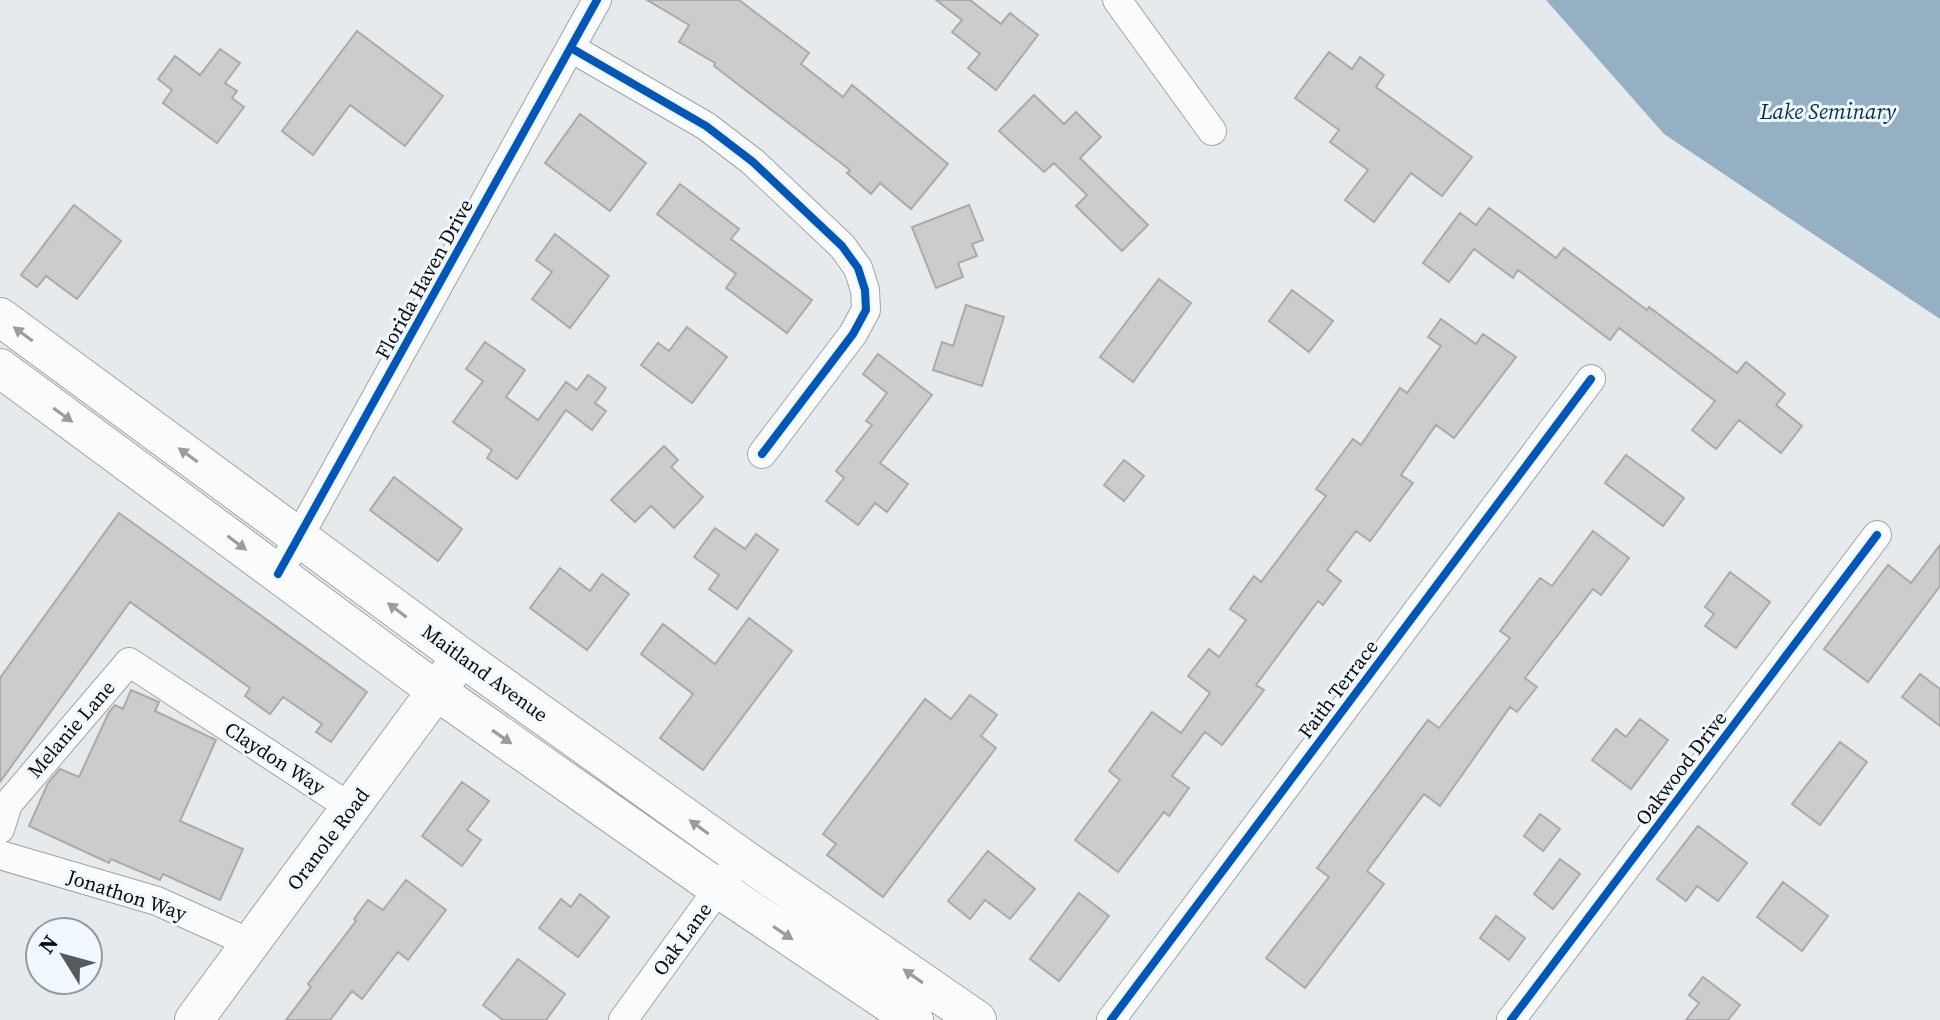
<svg xmlns="http://www.w3.org/2000/svg" width="1940" height="1020" font-family="'Source Serif 4',serif">
	<style>
		.water { fill: #95b0c2 }
		.building { fill: #cccccd; stroke: #aaa; stroke-width: 2 }
		.lines { fill: none; stroke-linecap: round; stroke-linejoin: round }
		.street-casing { stroke: #a1a4a6; stroke-width: 30 }
		.secondary-casing { stroke: #a1a4a6; stroke-width: 40 }
		.street { stroke: #fbfcfc; stroke-width: 28 }
		.secondary { stroke: #fbfcfc; stroke-width: 38 }
		.cycleway-casing { stroke: #f0f7fd; stroke-width: 13 }
		.cycleway { stroke: #0057b8; stroke-width: 8 }
		.oneway { fill: #9b9c9d }
		.labels { text-anchor: middle; dominant-baseline: central; stroke-width: 6; stroke-linejoin: round; paint-order: stroke }
		.street-label { font-size: 20px; fill: #0a0c0e; stroke: #f0f7fd }
		.water-label { font-size: 22px; font-style: italic; fill: #00334e; stroke: #f0f7fd }
	</style>
	<rect width="100%" height="100%" fill="#e6eaed"/>
	<!-- water -->
	<path class="water" d="M 1546,0 L 1940,0 L 1940,319 L 1664,134 Z"/>
	<!-- building -->
	<path class="building" d="M 647,0 L 739,0 L 809,53 L 801,64 L 843,97 L 852,85 L 948,164 L 911,209 L 880,183 L 871,194 L 847,173 L 850,170 L 714,66 L 715,63 L 679,42 L 689,25 Z
		M 936,0 L 970,0 L 1001,24 L 1010,13 L 1038,35 L 996,90 L 968,68 L 980,54 L 952,32 L 962,20 Z
		M 357,31 L 443,96 L 405,146 L 350,105 L 313,155 L 282,131 Z
		M 220,49 L 240,63 L 225,83 L 237,91 L 232,98 L 244,107 L 217,143 L 163,103 L 172,90 L 158,79 L 175,56 L 200,75 Z
		M 1329,52 L 1352,69 L 1360,57 L 1384,75 L 1376,87 L 1472,157 L 1442,196 L 1411,173 L 1374,222 L 1345,200 L 1368,170 L 1330,142 L 1339,130 L 1295,98 Z
		M 1034,95 L 1064,124 L 1076,112 L 1101,137 L 1080,158 L 1148,225 L 1122,251 L 1076,206 L 1087,195 L 1054,163 L 1044,172 L 999,131 Z
		M 580,114 L 646,163 L 610,211 L 545,163 Z
		M 680,184 L 739,229 L 731,239 L 812,300 L 787,333 L 726,288 L 736,274 L 657,214 Z
		M 74,205 L 121,241 L 77,299 L 46,276 L 37,287 L 21,275 Z
		M 969,205 L 983,240 L 972,244 L 977,256 L 958,263 L 963,277 L 936,288 L 912,227 Z
		M 1489,208 L 1556,258 L 1564,248 L 1647,310 L 1649,307 L 1737,373 L 1746,362 L 1785,394 L 1776,405 L 1802,426 L 1781,453 L 1739,420 L 1716,449 L 1692,430 L 1715,401 L 1619,328 L 1610,340 L 1518,270 L 1513,278 L 1474,249 L 1449,282 L 1423,263 L 1460,213 L 1476,225 Z
		M 555,234 L 609,276 L 570,328 L 532,299 L 552,272 L 536,260 Z
		M 1159,279 L 1191,303 L 1133,382 L 1100,357 Z
		M 1292,290 L 1333,321 L 1309,352 L 1269,321 Z
		M 966,305 L 1004,317 L 982,386 L 933,370 L 942,342 L 953,346 Z
		M 1441,319 L 1476,344 L 1483,334 L 1516,357 L 1454,438 L 1436,425 L 1401,475 L 1413,483 L 1370,541 L 1356,531 L 1327,570 L 1341,581 L 1323,605 L 1318,601 L 1256,685 L 1264,690 L 1222,745 L 1205,732 L 1172,776 L 1189,788 L 1169,816 L 1164,812 L 1118,872 L 1075,840 L 1120,780 L 1109,771 L 1152,712 L 1181,733 L 1210,693 L 1188,676 L 1209,649 L 1219,657 L 1246,620 L 1230,609 L 1254,576 L 1261,582 L 1326,496 L 1316,489 L 1353,439 L 1361,445 L 1400,388 L 1407,393 L 1441,346 L 1428,337 Z
		M 687,327 L 727,357 L 692,403 L 641,365 L 658,343 L 669,351 Z
		M 485,342 L 525,370 L 506,397 L 538,420 L 566,382 L 577,390 L 588,375 L 606,388 L 595,403 L 606,411 L 592,430 L 566,410 L 517,479 L 487,458 L 492,450 L 453,422 L 483,381 L 466,369 Z
		M 878,354 L 932,395 L 880,463 L 908,484 L 887,512 L 875,503 L 858,525 L 826,501 L 844,478 L 836,471 L 872,425 L 866,421 L 887,393 L 863,374 Z
		M 664,446 L 678,460 L 671,467 L 703,497 L 674,528 L 651,506 L 635,522 L 611,500 Z
		M 1626,455 L 1684,498 L 1663,526 L 1605,483 Z
		M 1124,460 L 1144,476 L 1124,501 L 1104,485 Z
		M 394,477 L 462,529 L 438,561 L 370,510 Z
		M 119,513 L 367,692 L 331,742 L 316,732 L 322,724 L 283,697 L 270,714 L 245,696 L 250,688 L 130,602 L 0,782 L 0,678 Z
		M 715,528 L 745,549 L 756,534 L 778,550 L 737,609 L 709,589 L 719,575 L 694,557 Z
		M 1593,531 L 1629,558 L 1601,595 L 1593,589 L 1525,678 L 1537,687 L 1517,712 L 1510,707 L 1440,806 L 1424,794 L 1367,871 L 1384,884 L 1305,988 L 1266,958 L 1329,877 L 1317,868 L 1428,720 L 1439,728 L 1510,638 L 1500,631 L 1540,578 L 1552,586 Z
		M 1940,545 L 1940,586 L 1868,682 L 1824,649 L 1888,565 L 1911,583 Z
		M 560,568 L 590,591 L 602,574 L 629,594 L 587,650 L 530,608 Z
		M 1730,572 L 1770,602 L 1736,648 L 1705,626 L 1714,614 L 1705,607 Z
		M 749,618 L 792,651 L 703,770 L 660,738 L 693,694 L 641,654 L 663,624 L 715,664 Z
		M 1920,674 L 1940,689 L 1940,726 L 1902,697 Z
		M 131,690 L 159,702 L 155,711 L 216,740 L 180,821 L 243,849 L 220,900 L 163,874 L 160,880 L 111,859 L 109,863 L 29,826 L 48,783 L 60,769 L 79,777 L 109,712 L 115,705 L 123,709 Z
		M 970,695 L 997,715 L 981,736 L 996,748 L 883,897 L 827,855 L 836,844 L 823,834 L 925,699 L 951,719 Z
		M 1640,719 L 1668,740 L 1631,789 L 1592,760 L 1616,729 L 1626,737 Z
		M 1840,742 L 1867,762 L 1820,825 L 1792,804 Z
		M 462,782 L 489,801 L 467,830 L 481,840 L 462,866 L 422,836 Z
		M 1540,814 L 1560,829 L 1543,851 L 1524,836 Z
		M 1698,826 L 1747,863 L 1718,901 L 1697,886 L 1686,901 L 1657,879 Z
		M 988,851 L 1035,889 L 1010,919 L 985,900 L 970,919 L 948,901 Z
		M 1560,859 L 1580,874 L 1553,909 L 1534,894 Z
		M 406,880 L 446,910 L 408,960 L 398,952 L 362,999 L 352,991 L 330,1020 L 286,1020 L 311,987 L 308,984 L 356,921 L 354,919 L 368,900 L 383,910 Z
		M 1783,882 L 1828,916 L 1802,951 L 1757,917 Z
		M 1079,893 L 1109,916 L 1059,981 L 1030,959 Z
		M 580,894 L 609,917 L 578,957 L 539,928 L 561,899 L 571,907 Z
		M 1496,916 L 1525,938 L 1509,960 L 1480,938 Z
		M 518,959 L 565,994 L 546,1020 L 503,1020 L 483,1005 Z
		M 1703,977 L 1740,1005 L 1728,1020 L 1686,1020 L 1699,1003 L 1689,995 Z"/>
	<g class="lines">
		<defs>
			<path id="street" d="M 1117,0 L 1212,131
				M 571,48 L 706,126 L 753,162 L 842,246 L 858,268 L 865,290 L 866,310 L 853,334 L 762,454
				M 278,574 L 597,0
				M 0,829 L 8,804 L 129,662 L 351,808
				M 0,855 L 157,901 L 250,943
				M 623,1020 L 729,874
				M 1111,1020 L 1591,379
				M 1511,1020 L 1877,535"/>
			<path id="secondary" d="M 0,317 L 460,656 L 741,857 L 977,1020
				M 0,368 L 438,692 L 719,889 L 914,1020
				M 194,1020 L 451,671"/>
		</defs>
		<!-- street casing -->
		<use href="#street" class="street-casing"/>
		<!-- secondary casing -->
		<use href="#secondary" class="secondary-casing"/>
		<!-- street -->
		<use href="#street" class="street"/>
		<!-- secondary -->
		<use href="#secondary" class="secondary"/>
		<defs>
			<path id="cycleway" d="M 571,48 L 706,126 L 753,162 L 842,246 L 858,268 L 865,290 L 866,310 L 853,334 L 762,454
				M 278,574 L 597,0
				M 1111,1020 L 1591,379
				M 1511,1020 L 1877,535"/>
		</defs>
		<!-- cycleway casing -->
		<use href="#cycleway" class="cycleway-casing"/>
		<!-- cycleway -->
		<use href="#cycleway" class="cycleway"/>
	</g>
	<!-- one-way arrows -->
	<defs><path id="oneway-solid" d="M-6-.8H1V-3.2L6.5 0L1 3.2V.8H-6Z" transform="scale(2)"/></defs>
	<g class="oneway">
		<use href="#oneway-solid" transform="translate(23 334) rotate(-144)"/>
		<use href="#oneway-solid" transform="translate(63 415) rotate(36)"/>
		<use href="#oneway-solid" transform="translate(188 455) rotate(-144)"/>
		<use href="#oneway-solid" transform="translate(237 543) rotate(37)"/>
		<use href="#oneway-solid" transform="translate(397 610) rotate(-143)"/>
		<use href="#oneway-solid" transform="translate(502 737) rotate(35)"/>
		<use href="#oneway-solid" transform="translate(699 827) rotate(-144)"/>
		<use href="#oneway-solid" transform="translate(783 933) rotate(34)"/>
		<use href="#oneway-solid" transform="translate(913 976) rotate(-145)"/>
	</g>
	<g class="labels">
		<!-- street labels -->
		<g class="street-label">
			<text transform="translate(424 279) rotate(-61)">Florida Haven Drive</text>
			<text transform="translate(485 673) rotate(36)">Maitland Avenue</text>
			<text transform="translate(1338 689) rotate(-53)">Faith Terrace</text>
			<text transform="translate(71 729) rotate(-49)">Melanie Lane</text>
			<text transform="translate(275 758) rotate(33)">Claydon Way</text>
			<text transform="translate(1681 768) rotate(-53)">Oakwood Drive</text>
			<text transform="translate(328 839) rotate(-53)">Oranole Road</text>
			<text transform="translate(127 895) rotate(18)">Jonathon Way</text>
			<text transform="translate(682 939) rotate(-54)">Oak Lane</text>
		</g>
		<!-- water labels -->
		<g class="water-label">
			<text x="1828" y="111">Lake Seminary</text>
		</g>
	</g>
	<!-- north arrow -->
	<g transform="translate(64 956) rotate(307)"><circle r="38" fill="#f0f7fd" stroke="#94999d" stroke-width="2"/>
	<path d="M0-6L14 30L0 20L-14 30Z" fill="#575a5c"/>
	<text y="-12" font-size="22" font-weight="bold" text-anchor="middle" fill="#0a0c0e">N</text>
	</g>
</svg>
